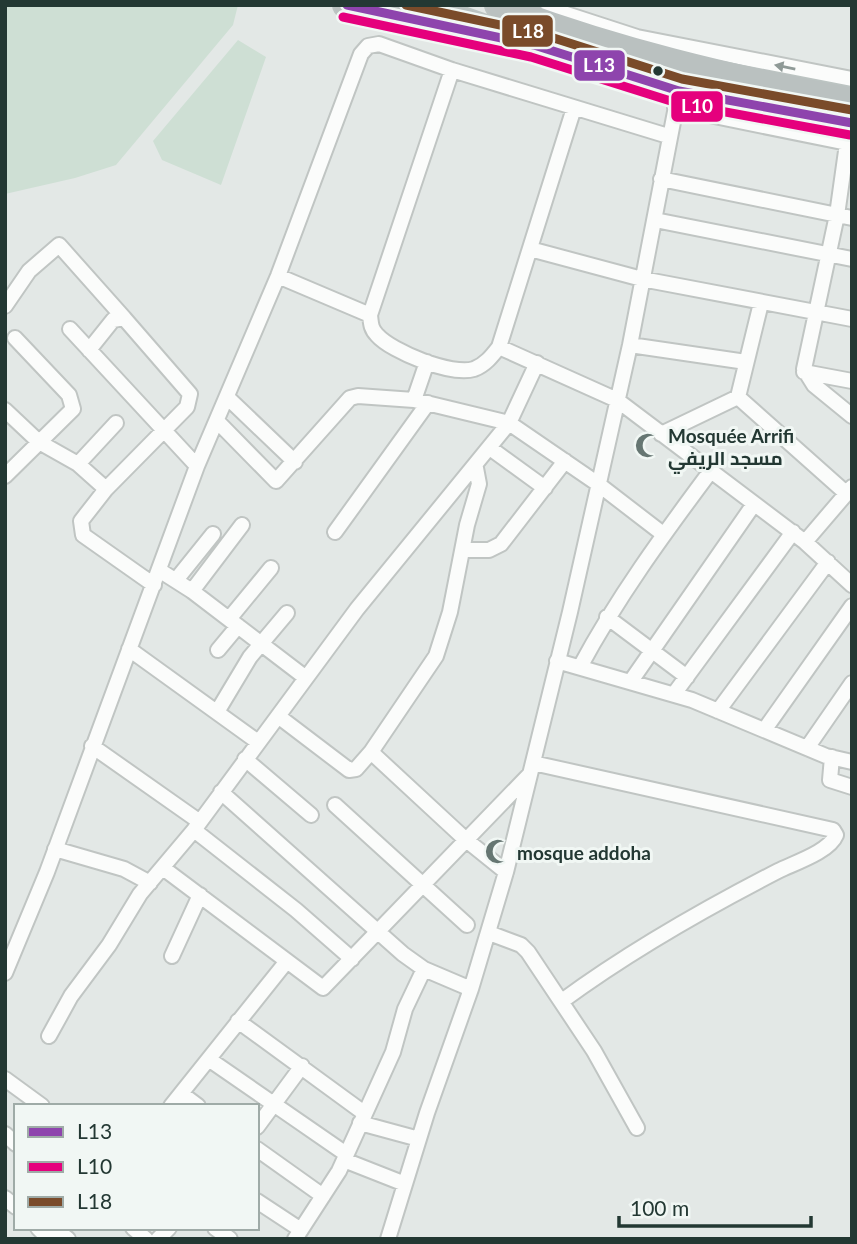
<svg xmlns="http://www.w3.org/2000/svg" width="857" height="1244" font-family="Lato,Cairo,sans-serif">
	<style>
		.green { fill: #cedfd4 }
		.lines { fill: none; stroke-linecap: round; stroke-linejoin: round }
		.street-casing { stroke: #c0c5c3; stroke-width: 18 }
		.highway-casing { stroke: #bcc4c2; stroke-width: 28 }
		.street { stroke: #fbfcfb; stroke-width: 14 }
		.highway { stroke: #bac1c0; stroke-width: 24 }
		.bus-1-casing { stroke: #f1f7f4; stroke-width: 14 }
		.bus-2-casing { stroke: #f1f7f4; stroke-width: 14 }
		.bus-3-casing { stroke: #f1f7f4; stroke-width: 14 }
		.bus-1 { stroke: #8e44ad; stroke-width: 9 }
		.bus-2 { stroke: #e5007d; stroke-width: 9 }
		.bus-3 { stroke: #7a4b2a; stroke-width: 9 }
		.oneway { fill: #8f9a97 }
		.bus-dot { fill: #233833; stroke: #f1f7f4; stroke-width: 2.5 }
		.labels { text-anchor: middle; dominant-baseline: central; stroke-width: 6; stroke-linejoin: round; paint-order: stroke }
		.poi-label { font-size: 19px; font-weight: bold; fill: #233833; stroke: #f1f7f4; text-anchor: start }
		.line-badge { stroke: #f1f7f4; stroke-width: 2.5 }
		.badge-label { font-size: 19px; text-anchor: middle; font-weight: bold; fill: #fff }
	</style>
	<rect width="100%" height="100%" fill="#e3e8e6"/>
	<!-- green -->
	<path class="green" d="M 5,5 L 238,5 L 233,25 L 116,165 L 75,178 L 5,194 Z
		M 238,40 L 266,57 L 221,185 L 162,160 L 153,141 Z"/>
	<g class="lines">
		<defs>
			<path id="street" d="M 534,18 L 554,10 L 637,37 L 852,79
				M 452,70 L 370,315 C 371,324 371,329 377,335 C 392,352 452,376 474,369 C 485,365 492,356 499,347 L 574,108
				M 675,108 L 852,144
				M 847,144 L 837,215 L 804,369 L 814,385 L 852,416
				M 661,179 L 852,218
				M 655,220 L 852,259
				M 530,249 L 642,279 L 852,319
				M 278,276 L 370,315
				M 761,303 L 738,397 L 847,494
				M 5,306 L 29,271 L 59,245 L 124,318
				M 70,329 L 197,466
				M 630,345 L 746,362
				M 499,347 L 617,400 L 805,542 L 852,585
				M 89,350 L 113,320 L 124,318 L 190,394 L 187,407 L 106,489 L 81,521 L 83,535 L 154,585
				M 804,372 L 852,381
				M 227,397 L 295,462
				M 414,400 L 427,362
				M 5,410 L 39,442 L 78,464 L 106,489
				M 217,421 L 276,481 L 350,398 L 358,396 L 414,400 L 509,423 L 598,484 L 663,534
				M 661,434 L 738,397
				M 490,448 L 545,488
				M 78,464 L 116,423
				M 5,476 L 73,409 L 69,395 L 15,338
				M 335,532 L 428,403
				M 805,542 L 852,487
				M 463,550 L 489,550 L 501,544 L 565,461
				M 159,570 L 192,591 L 306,678
				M 176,580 L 213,534
				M 192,591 L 242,525
				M 607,617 L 687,677
				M 229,619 L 271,568
				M 129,649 L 258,742
				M 218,650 L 238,626
				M 557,661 L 692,700 L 826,756 L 852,762
				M 580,667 C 617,598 663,535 710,472
				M 631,681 L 754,504
				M 674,694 L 793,532
				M 718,711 L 828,562
				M 217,712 L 250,657 L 287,613
				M 278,716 L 349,770 L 356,769 L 371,752 L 436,656 L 450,612 L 467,525 L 479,484 L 476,468
				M 765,729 L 852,606
				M 92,746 L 200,822
				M 807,748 L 852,683
				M 371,752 L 465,839 L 506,872
				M 832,757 L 830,780 L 852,787
				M 245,759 L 311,815
				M 533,763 L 833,830 L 836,835 C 829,852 794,863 778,871 C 704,909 630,951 562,1001
				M 221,792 L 403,954 L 424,969 L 471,989
				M 335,805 L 467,925
				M 194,830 L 296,910 L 352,959
				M 55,849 L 124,869 L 150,883
				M 163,868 L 323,988 L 529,775
				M 489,933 L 521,945 L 528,952 L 594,1051 L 637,1128
				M 172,956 L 200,895
				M 5,973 L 47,872 L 197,466 L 278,276 L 361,54 L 368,46 L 379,44 L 452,70 L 668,136
				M 238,1021 L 364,1113
				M 49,1036 L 71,996 L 109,945 L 140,894 L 194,830 L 357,609 L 509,423 L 537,363
				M 210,1060 L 346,1154
				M 5,1079 L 42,1106
				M 182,1094 L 198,1106
				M 171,1106 L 287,961
				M 360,1123 L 419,1139
				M 257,1127 L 302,1066
				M 5,1134 L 16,1144
				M 257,1149 L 323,1196
				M 344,1160 L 405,1184
				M 5,1198 L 16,1207
				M 257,1201 L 301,1230
				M 38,1228 L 48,1238
				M 133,1228 L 146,1239
				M 215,1228 L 230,1239
				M 55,1229 L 68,1239
				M 158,1239 L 169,1228
				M 295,1239 L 339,1171 L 393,1052 L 405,1009 L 424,969
				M 388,1239 L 427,1113 L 471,989 L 506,872 L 570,612 L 630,345 L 679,91"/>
			<path id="highway" d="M 346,5 L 440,25
				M 420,5 L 559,54 L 679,91 L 852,123
				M 498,5 C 613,49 731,77 852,100"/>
		</defs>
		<!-- street casing -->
		<use href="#street" class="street-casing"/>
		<!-- highway casing -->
		<use href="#highway" class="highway-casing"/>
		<!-- street -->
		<use href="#street" class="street"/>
		<!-- highway -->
		<use href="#highway" class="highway"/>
		<defs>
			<path id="bus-1" d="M 347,5 L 534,45 L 679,91 L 852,123"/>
			<path id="bus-2" d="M 343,17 L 531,57 L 677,103 L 850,135"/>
			<path id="bus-3" d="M 406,5 L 538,33 L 682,79 L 852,110"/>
		</defs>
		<!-- bus-1 casing -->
		<use href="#bus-1" class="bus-1-casing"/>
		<!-- bus-2 casing -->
		<use href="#bus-2" class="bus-2-casing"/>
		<!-- bus-3 casing -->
		<use href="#bus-3" class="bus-3-casing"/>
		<!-- bus-1 -->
		<use href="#bus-1" class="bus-1"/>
		<!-- bus-2 -->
		<use href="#bus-2" class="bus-2"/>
		<!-- bus-3 -->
		<use href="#bus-3" class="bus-3"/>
	</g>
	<!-- one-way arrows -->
	<defs><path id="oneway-solid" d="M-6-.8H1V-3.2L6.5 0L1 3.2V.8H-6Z" transform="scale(1.75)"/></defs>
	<use class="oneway" href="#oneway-solid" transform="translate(785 67) rotate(-169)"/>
	<!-- icons -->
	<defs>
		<symbol id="mosque-bare" viewBox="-9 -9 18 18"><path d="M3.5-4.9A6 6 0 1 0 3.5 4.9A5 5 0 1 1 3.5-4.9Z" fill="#667672" stroke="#f1f7f4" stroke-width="2.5" paint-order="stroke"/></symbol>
	</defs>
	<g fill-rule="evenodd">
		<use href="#mosque-bare" x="630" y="428" width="35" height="35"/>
		<use href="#mosque-bare" x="480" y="834" width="35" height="35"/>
	</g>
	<!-- markers -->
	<circle class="bus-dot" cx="658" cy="71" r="6"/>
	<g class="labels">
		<!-- poi labels -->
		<g class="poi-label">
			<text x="668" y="435">Mosquée Arrifi<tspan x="668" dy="22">مسجد الريفي</tspan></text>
			<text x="517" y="852">mosque addoha</text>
		</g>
	</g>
	<g class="line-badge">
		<rect x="501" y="14" width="53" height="34" rx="7" fill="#7a4b2a"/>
		<rect x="573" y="49" width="53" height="33" rx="7" fill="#8e44ad"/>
		<rect x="670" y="90" width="54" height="33" rx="7" fill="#e5007d"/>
	</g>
	<g class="badge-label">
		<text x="528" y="38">L18</text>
		<text x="599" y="72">L13</text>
		<text x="697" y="113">L10</text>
	</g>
	<!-- border -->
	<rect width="857" height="1244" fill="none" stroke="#233833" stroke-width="14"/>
	<!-- legend -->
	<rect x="14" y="1104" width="245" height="126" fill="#f1f7f4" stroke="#9faba7" stroke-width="2"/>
	<rect x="28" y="1127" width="35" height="10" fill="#8e44ad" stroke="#9faba7" stroke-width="2"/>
	<text x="77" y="1139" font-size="21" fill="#233833">L13</text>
	<rect x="28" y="1162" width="35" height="10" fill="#e5007d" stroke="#9faba7" stroke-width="2"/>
	<text x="77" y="1174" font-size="21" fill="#233833">L10</text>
	<rect x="28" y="1197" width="35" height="10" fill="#7a4b2a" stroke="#9faba7" stroke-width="2"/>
	<text x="77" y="1209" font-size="21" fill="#233833">L18</text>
	<!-- scale -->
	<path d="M619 1216v10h192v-10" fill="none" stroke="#233833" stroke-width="3.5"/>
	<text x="630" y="1216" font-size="21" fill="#233833" stroke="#f1f7f4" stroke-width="5" paint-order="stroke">100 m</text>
</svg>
